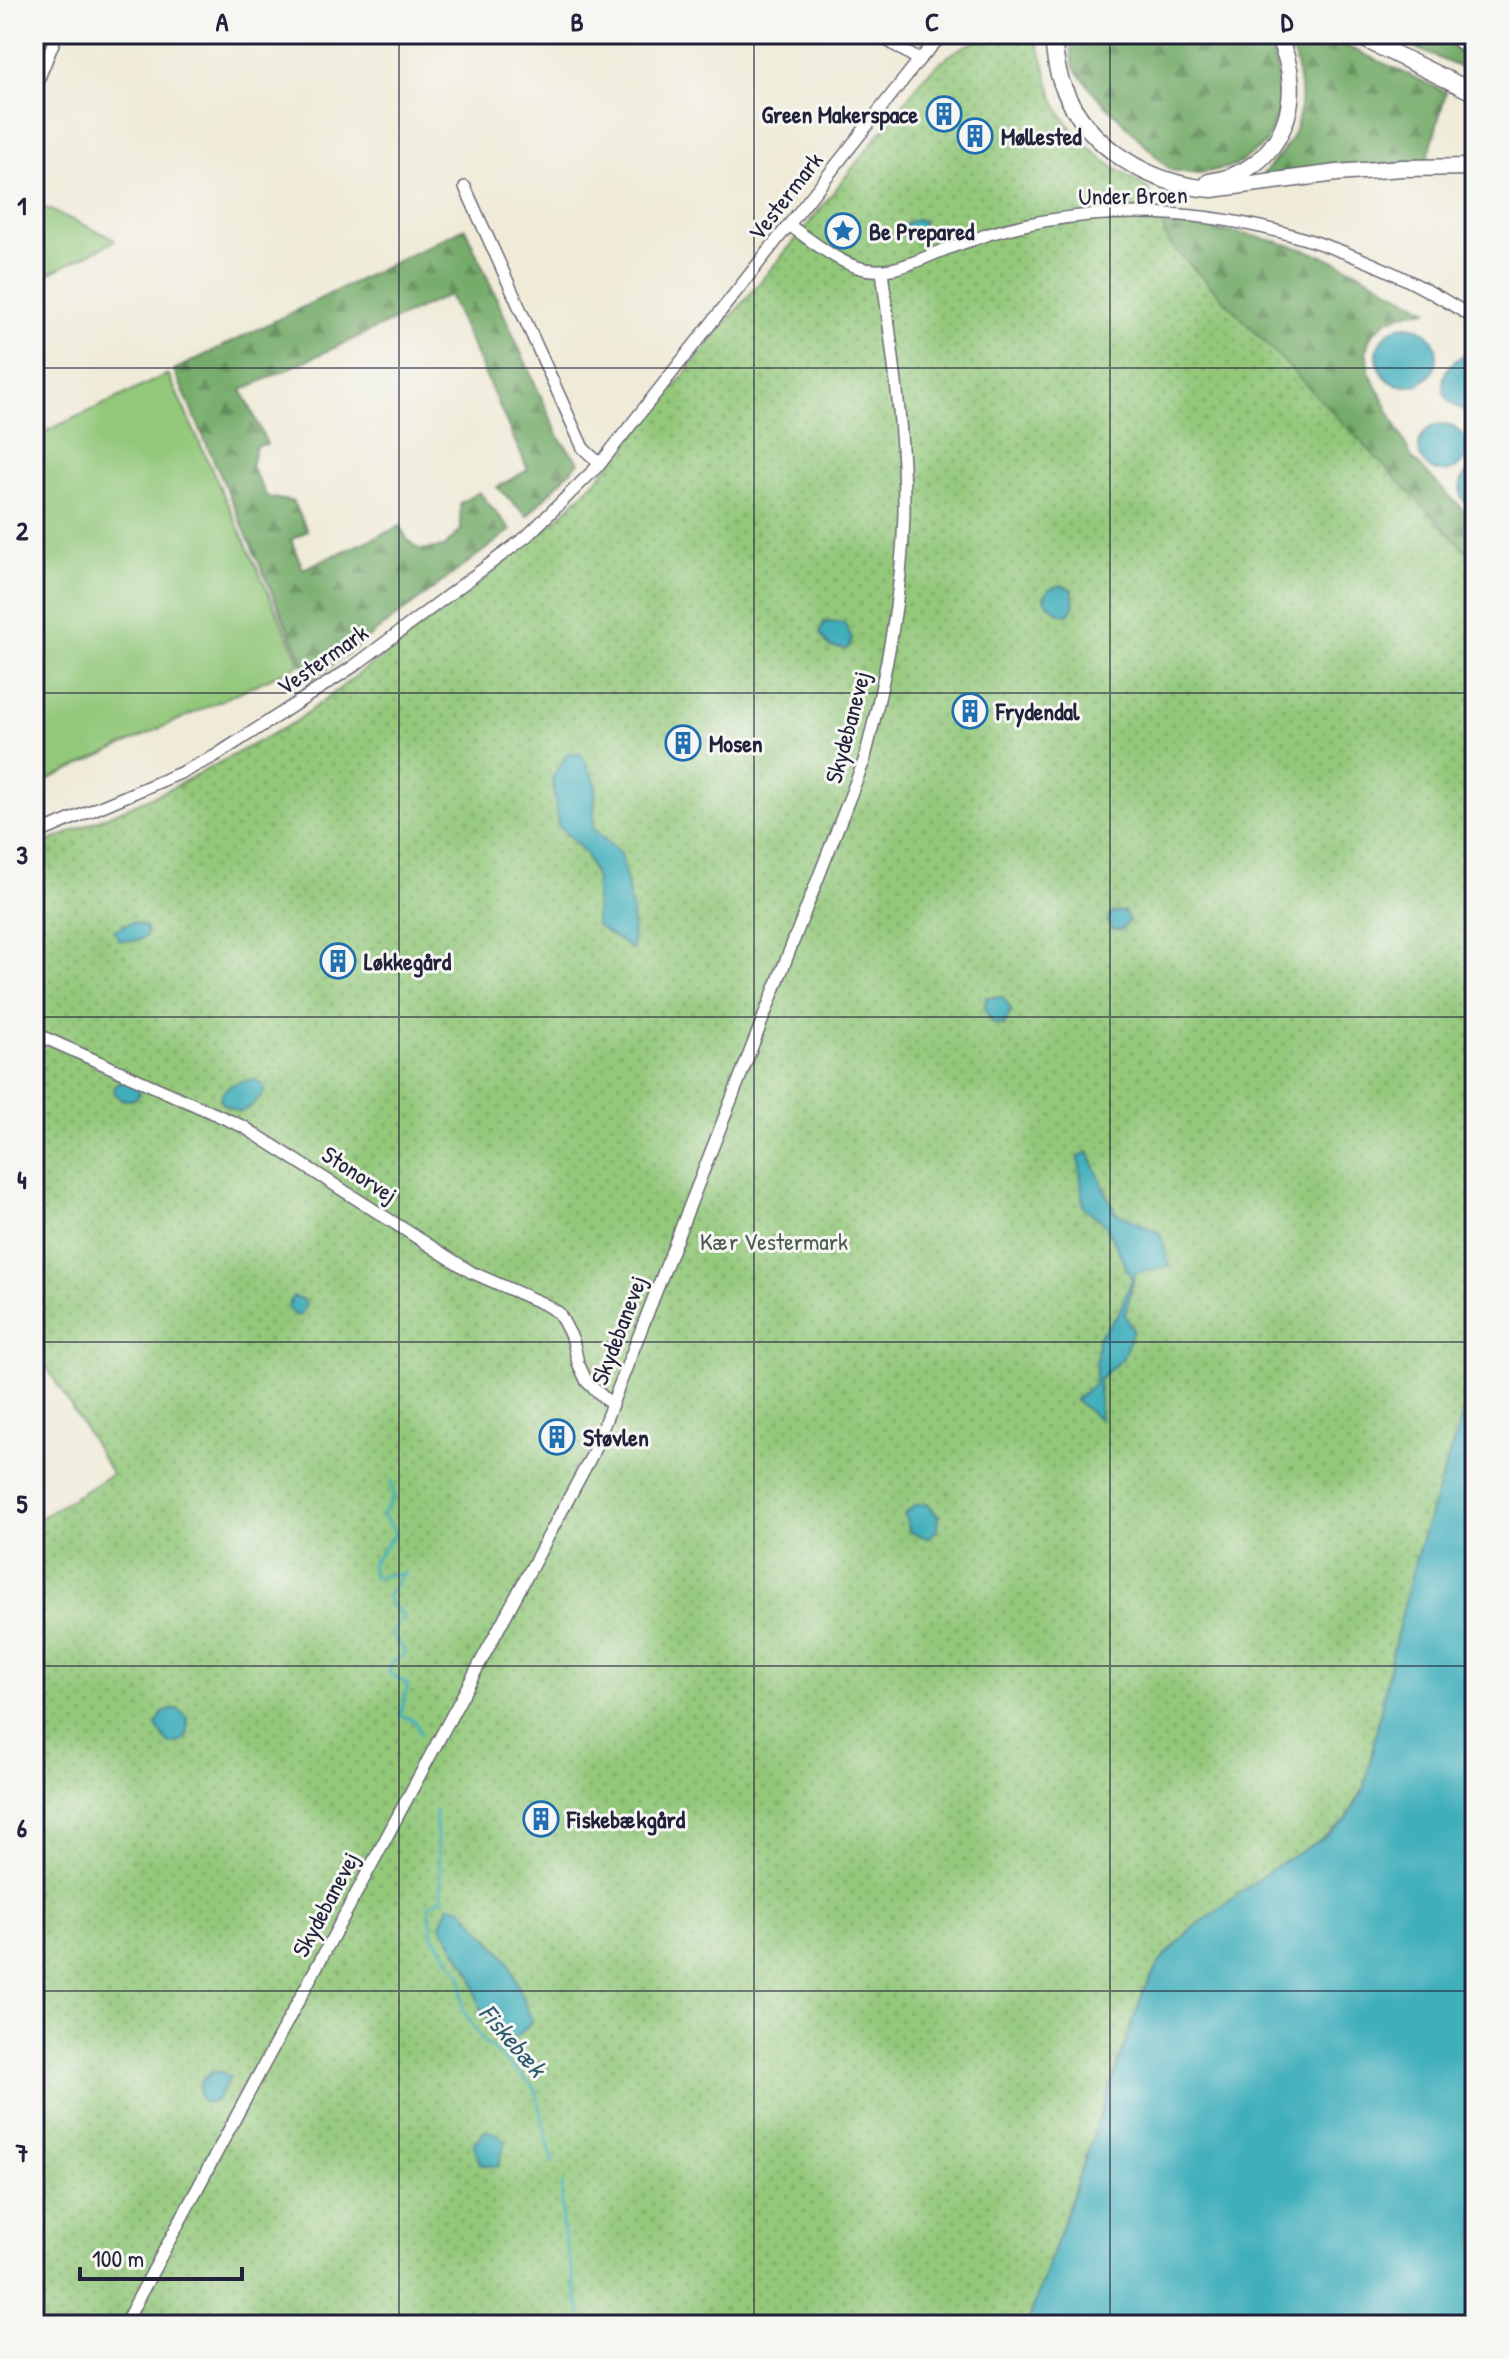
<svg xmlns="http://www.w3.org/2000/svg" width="1509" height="2359" font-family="'Patrick Hand',sans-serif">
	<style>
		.grass { fill: #93c87a; stroke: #5a755a; stroke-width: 2 }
		.forest { fill: url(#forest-firs); stroke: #4c6752; stroke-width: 2 }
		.park { fill: url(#park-dots); stroke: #5a755a; stroke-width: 2 }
		.water { fill: #40afbc; stroke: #31687c; stroke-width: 2 }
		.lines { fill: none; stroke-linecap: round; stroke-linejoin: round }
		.stream { stroke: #40afbc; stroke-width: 3 }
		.minor-casing { stroke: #6a6872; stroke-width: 14 }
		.highway-casing { stroke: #6a6872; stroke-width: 19 }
		.minor { stroke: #fff; stroke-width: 11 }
		.highway { stroke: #fff; stroke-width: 16 }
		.grid { fill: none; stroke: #22223b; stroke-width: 2; stroke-opacity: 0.55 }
		.labels { text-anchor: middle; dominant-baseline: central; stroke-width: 6; stroke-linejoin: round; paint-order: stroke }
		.poi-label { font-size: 24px; font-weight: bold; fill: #22223b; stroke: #f6f6f2; text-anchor: start }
		.street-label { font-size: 24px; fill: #22223b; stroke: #f6f6f2 }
		.park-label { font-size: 24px; fill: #4a5c51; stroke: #f6f6f2 }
		.water-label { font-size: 26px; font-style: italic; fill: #2e5a6f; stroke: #f6f6f2 }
		.neatline { fill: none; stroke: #22223b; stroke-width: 3 }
		.grid-label { font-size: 26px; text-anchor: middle; font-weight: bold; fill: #22223b }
	</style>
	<defs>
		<pattern id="forest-firs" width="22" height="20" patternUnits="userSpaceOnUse" patternTransform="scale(2)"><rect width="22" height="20" fill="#76ac6a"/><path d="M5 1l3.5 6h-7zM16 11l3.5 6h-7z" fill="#608c58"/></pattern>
		<pattern id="park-dots" width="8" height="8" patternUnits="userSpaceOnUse" patternTransform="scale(2)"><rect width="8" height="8" fill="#93c87a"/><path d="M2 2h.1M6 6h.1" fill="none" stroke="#78a265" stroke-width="1.8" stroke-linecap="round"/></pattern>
	</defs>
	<rect width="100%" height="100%" fill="#f6f6f2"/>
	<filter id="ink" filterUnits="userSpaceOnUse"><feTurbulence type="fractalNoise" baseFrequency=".0125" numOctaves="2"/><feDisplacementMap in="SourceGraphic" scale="16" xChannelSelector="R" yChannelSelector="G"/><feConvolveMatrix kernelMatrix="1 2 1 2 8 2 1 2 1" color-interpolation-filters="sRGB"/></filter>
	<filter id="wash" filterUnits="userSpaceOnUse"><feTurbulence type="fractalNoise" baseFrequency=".006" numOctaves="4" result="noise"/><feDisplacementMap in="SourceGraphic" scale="32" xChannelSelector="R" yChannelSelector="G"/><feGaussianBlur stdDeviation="1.8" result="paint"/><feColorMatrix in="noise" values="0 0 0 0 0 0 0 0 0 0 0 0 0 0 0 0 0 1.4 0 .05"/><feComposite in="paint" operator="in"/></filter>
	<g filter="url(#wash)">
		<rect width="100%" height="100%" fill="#f0ebd8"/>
		<!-- grass -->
		<path class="grass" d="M 34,203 L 111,237 L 115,241 L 34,281 Z
			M 168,374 L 301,664 L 34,786 L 34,437 Z"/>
		<!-- forest -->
		<path class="forest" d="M 1068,34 L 1260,34 L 1273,53 L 1280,86 L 1278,112 L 1266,143 L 1235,166 L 1197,174 L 1170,170 L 1095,94 L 1074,67 Z
			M 1287,34 L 1320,34 L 1446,92 L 1427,161 L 1260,178 C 1271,164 1288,148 1294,132 C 1307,100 1298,66 1287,34 Z
			M 1383,34 L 1435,34 L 1475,58 L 1475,74 Z
			M 1139,223 C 1206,226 1277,235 1340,263 C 1370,277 1399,295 1428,310 L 1410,312 L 1387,320 L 1371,335 L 1366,350 L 1369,371 L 1412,458 L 1475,522 L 1475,566 Z
			M 465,228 L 560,439 L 579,462 L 527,516 L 497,487 L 528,470 L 449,295 L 242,390 L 267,444 L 256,446 L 251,466 L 267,497 L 294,502 L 307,531 L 291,540 L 303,569 L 401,526 L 406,538 L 420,550 L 444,547 L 461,530 L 460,503 L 479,492 L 511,530 L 311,681 L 174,370 Z"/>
		<!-- park -->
		<path class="park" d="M 1019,34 L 1037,43 C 1045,60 1047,78 1053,96 C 1070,140 1110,167 1149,189 L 1168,242 L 1475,560 L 1475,1391 L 1464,1410 L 1393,1650 L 1365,1787 L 1347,1819 L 1321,1840 L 1276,1866 L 1189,1931 L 1159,1963 L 1143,1993 L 1030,2317 L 1025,2325 L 34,2325 L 34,1522 L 112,1474 L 34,1346 L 34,848 L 170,789 L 295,722 L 491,574 L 553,523 L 601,475 L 657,409 L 715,336 L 801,233 L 925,76 C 959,44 973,39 1019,34 Z"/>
		<!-- water -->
		<path class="water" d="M 916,219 L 923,221 L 923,229 L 906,237 L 902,235 L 900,227 Z
			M1377 356a30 30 0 1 1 60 0a30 30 0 1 1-60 0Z
			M 1472,354 L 1475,355 L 1475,411 C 1435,412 1431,361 1472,354 Z
			M1419 448a24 24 0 1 1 48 0a24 24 0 1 1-48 0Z
			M 1475,467 L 1475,511 C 1456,500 1455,478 1475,467 Z
			M 1060,585 L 1072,589 L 1074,605 L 1068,615 C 1057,614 1050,607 1044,598 L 1049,589 Z
			M 824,622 L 844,623 L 852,638 L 848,649 L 830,647 L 820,633 Z
			M 568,753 L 581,754 L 596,783 L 593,829 L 621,854 L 632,909 L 633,950 L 596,925 L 596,879 L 585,852 L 558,825 L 552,778 Z
			M 1124,911 L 1129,921 L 1121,930 L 1112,929 L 1107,921 L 1112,913 Z
			M 132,922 L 146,927 L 146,936 L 135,941 L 119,940 L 114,930 Z
			M 986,997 L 1003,997 L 1011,1009 L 1004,1025 L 993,1023 L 985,1010 Z
			M 255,1079 L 264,1086 L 264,1093 L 249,1108 L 240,1112 L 224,1105 L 220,1098 C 226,1082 240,1082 255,1079 Z
			M 126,1080 L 134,1084 L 140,1094 L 133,1100 L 120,1099 L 114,1092 L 115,1086 Z
			M 1088,1152 L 1115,1212 L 1160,1233 L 1170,1266 L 1135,1273 L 1125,1315 L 1133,1330 L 1123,1358 L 1099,1379 L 1100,1420 L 1075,1400 L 1095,1383 L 1098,1337 L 1118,1315 L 1132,1279 L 1106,1225 L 1083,1206 L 1079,1157 Z
			M 293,1296 L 304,1300 L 306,1305 L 300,1316 L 293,1314 L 288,1307 Z
			M 1475,1391 L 1475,2325 L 1025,2325 L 1030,2317 L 1143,1993 L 1159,1963 L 1189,1931 L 1276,1866 L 1321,1840 L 1347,1819 L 1365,1787 L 1393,1650 L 1416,1557 L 1464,1410 Z
			M 928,1504 L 938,1516 L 937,1531 L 927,1538 L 910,1532 L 904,1514 L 916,1505 Z
			M 178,1709 L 187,1718 L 188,1733 L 182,1742 L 169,1744 L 156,1726 L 163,1712 Z
			M 449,1905 L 462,1908 L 508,1960 L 532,2021 L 514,2040 L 504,2037 L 480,2008 L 471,1974 L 441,1925 Z
			M 211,2072 L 222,2072 L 230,2077 L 216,2100 L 210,2103 L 202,2101 L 199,2093 L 201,2082 Z
			M 486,2130 L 497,2134 L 506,2141 L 498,2167 L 480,2164 L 474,2143 Z"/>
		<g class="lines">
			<!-- stream -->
			<path class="stream" d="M 391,1481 L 394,1497 L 382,1515 L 396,1533 L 371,1564 L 374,1577 L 404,1573 L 387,1597 L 391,1604 L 404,1617 L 391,1633 L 406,1653 L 393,1661 L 389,1673 L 408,1685 L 400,1715 L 415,1721 L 420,1733
				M 435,1811 L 442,1898 L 429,1906 L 433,1936 L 462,1976 L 463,2010 L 482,2040 L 535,2088 L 553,2163
				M 562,2185 L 562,2224 L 583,2325"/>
		</g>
	</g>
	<g filter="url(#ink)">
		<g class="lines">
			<defs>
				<path id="minor" d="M 877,34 L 919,60
					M 34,90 L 57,34
					M 465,187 L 583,448 L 600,464
					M 790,226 C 811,240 833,259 857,267 C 890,278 919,259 949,248 C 962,243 976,239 989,234 C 1022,224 1056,218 1090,215 C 1227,203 1361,245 1475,319
					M 34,835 L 185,771 L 215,756 L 354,666 L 527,536 L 600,464 L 919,60 L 937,41 L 948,34
					M 34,1033 L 244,1127 L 471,1272 L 544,1304 L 559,1313 L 573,1340 L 578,1363 L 587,1382 L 612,1405
					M 124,2325 L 592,1455 L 864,761 C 885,680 902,597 904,514 C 905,433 892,352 882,271"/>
				<path id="highway" d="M 1053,34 C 1054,53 1056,71 1064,89 C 1088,147 1150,185 1212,189 L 1337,173 L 1402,168 L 1475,167
					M 1354,34 L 1475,93
					M 1451,34 L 1475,49
					M 1209,182 C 1282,172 1311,95 1276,34"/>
			</defs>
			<!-- minor casing -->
			<use href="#minor" class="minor-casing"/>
			<!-- highway casing -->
			<use href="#highway" class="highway-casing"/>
			<!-- minor -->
			<use href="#minor" class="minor"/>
			<!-- highway -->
			<use href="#highway" class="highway"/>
		</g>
	</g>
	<!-- grid -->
	<path class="grid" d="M 399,34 L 399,2325M 754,34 L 754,2325M 1110,34 L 1110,2325M 34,368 L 1475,368M 34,693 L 1475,693M 34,1017 L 1475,1017M 34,1342 L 1475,1342M 34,1666 L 1475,1666M 34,1991 L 1475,1991"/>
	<!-- icons -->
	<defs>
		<symbol id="building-ring" viewBox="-11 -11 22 22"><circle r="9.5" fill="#f6f6f2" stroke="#1f6fb2" stroke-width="1.5"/><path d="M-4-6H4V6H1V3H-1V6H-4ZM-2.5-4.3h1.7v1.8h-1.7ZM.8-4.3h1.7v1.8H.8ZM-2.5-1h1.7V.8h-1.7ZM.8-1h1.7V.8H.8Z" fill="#1f6fb2"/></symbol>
		<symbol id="sight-ring" viewBox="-11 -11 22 22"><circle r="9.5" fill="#f6f6f2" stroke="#1f6fb2" stroke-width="1.5"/><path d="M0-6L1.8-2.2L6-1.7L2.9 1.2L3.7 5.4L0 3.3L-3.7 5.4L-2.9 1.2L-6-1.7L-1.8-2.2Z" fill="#1f6fb2"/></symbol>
	</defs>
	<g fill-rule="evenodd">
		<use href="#building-ring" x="924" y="94" width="40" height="40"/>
		<use href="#building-ring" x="955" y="116" width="40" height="40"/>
		<use href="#sight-ring" x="823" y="211" width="40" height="40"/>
		<use href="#building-ring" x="950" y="691" width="40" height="40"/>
		<use href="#building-ring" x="663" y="723" width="40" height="40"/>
		<use href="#building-ring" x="318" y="941" width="40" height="40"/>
		<use href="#building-ring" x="537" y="1417" width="40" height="40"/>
		<use href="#building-ring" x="521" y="1799" width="40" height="40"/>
	</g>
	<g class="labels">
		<!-- poi labels -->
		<g class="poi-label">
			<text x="918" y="114" text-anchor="end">Green Makerspace</text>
			<text x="1001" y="136">Møllested</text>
			<text x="869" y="231">Be Prepared</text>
			<text x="996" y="711">Frydendal</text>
			<text x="709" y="743">Mosen</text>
			<text x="364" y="961">Løkkegård</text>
			<text x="583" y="1437">Støvlen</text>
			<text x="567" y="1819">Fiskebækgård</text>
		</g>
		<!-- street labels -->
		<g class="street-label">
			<text transform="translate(1133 195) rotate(-1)">Under Broen</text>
			<text transform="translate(785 196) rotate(-52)">Vestermark</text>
			<text transform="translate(322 659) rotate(-35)">Vestermark</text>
			<text transform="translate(847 727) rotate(-75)">Skydebanevej</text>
			<text transform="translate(360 1174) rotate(33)">Stonorvej</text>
			<text transform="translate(618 1330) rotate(-69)">Skydebanevej</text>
			<text transform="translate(325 1904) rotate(-62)">Skydebanevej</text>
		</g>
		<!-- park labels -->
		<g class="park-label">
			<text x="774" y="1241">Kær Vestermark</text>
		</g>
		<!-- water labels -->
		<g class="water-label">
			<text transform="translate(513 2040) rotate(49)">Fiskebæk</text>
		</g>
	</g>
	<!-- margin -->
	<rect width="1509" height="2359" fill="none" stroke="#f6f6f2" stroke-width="88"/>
	<!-- scale -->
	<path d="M80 2267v12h162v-12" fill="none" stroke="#22223b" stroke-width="4"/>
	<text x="92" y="2267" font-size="24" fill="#22223b" stroke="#f6f6f2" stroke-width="6" paint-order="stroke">100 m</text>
	<rect x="44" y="44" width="1421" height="2271" class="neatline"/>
	<g class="grid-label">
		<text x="222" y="31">A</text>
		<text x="577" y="31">B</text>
		<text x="932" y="31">C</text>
		<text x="1287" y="31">D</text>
		<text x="22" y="215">1</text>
		<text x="22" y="540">2</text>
		<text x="22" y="864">3</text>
		<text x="22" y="1189">4</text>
		<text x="22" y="1513">5</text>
		<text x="22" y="1837">6</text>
		<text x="22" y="2162">7</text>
	</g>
</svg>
